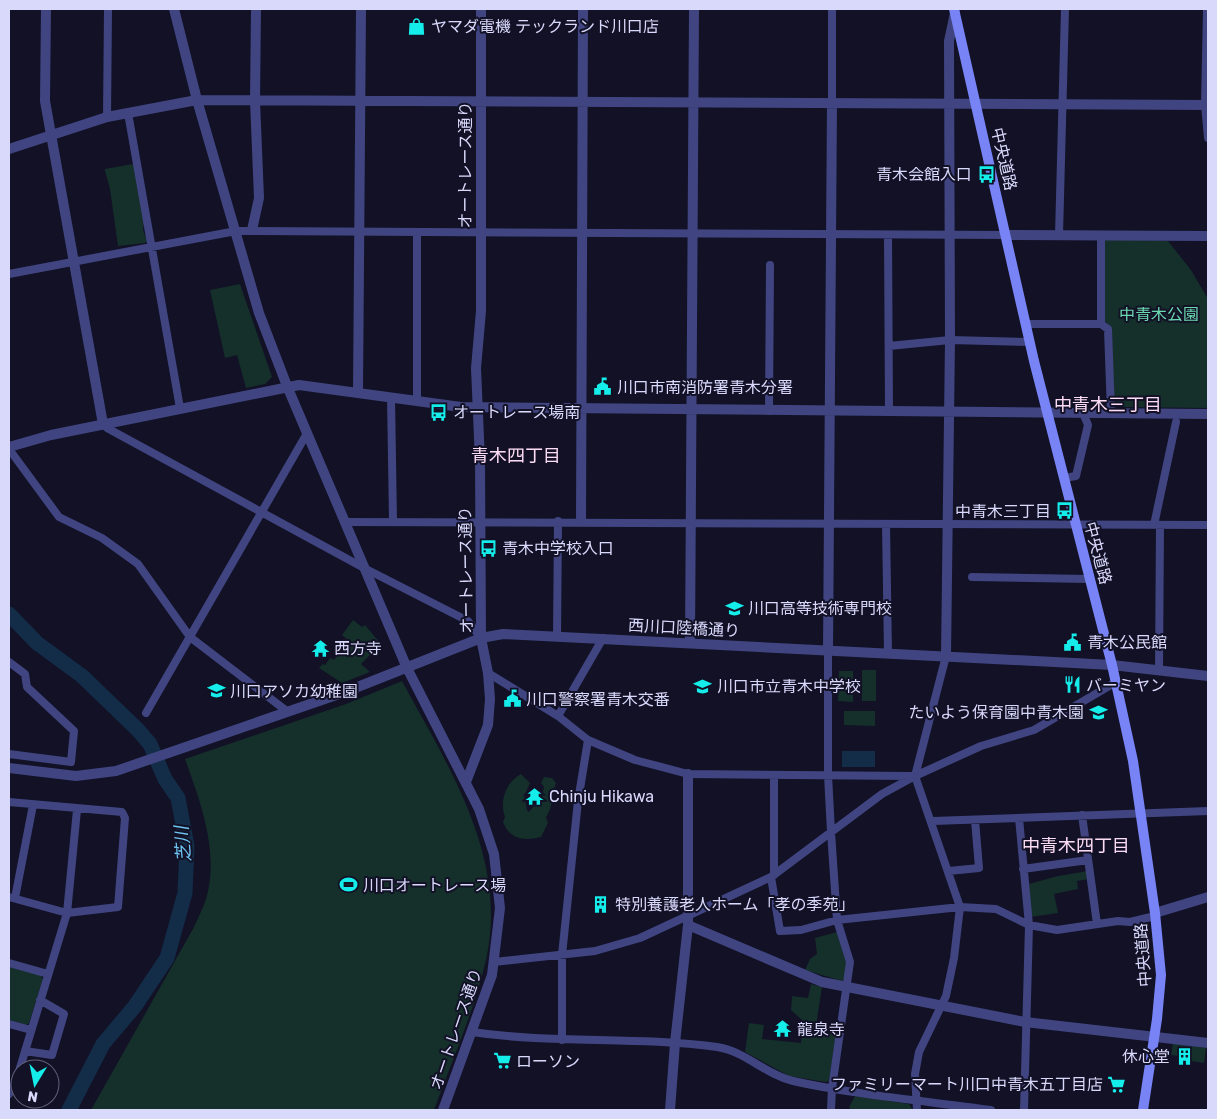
<svg xmlns="http://www.w3.org/2000/svg" width="1217" height="1119" font-family="Rubik,'Noto Sans JP',sans-serif">
	<style>
		.green { fill: #152f2b }
		.water { fill: #132d49 }
		.lines { fill: none; stroke-linecap: round; stroke-linejoin: round }
		.river { stroke: #132d49; stroke-width: 15 }
		.minor { stroke: #404581; stroke-width: 8 }
		.tertiary { stroke: #404581; stroke-width: 10 }
		.secondary { stroke: #7883f5; stroke-width: 10 }
		.labels { text-anchor: middle; dominant-baseline: central; stroke-width: 4; stroke-linejoin: round; paint-order: stroke }
		.poi-label { font-size: 16px; fill: #d9d9fc; stroke: #121126; text-anchor: start }
		.street-label { font-size: 16px; fill: #d9d9fc; stroke: #121126 }
		.park-label { font-size: 16px; fill: #6ad7af; stroke: #121126 }
		.neighbourhood-label { font-size: 18px; fill: #fcdbf4; stroke: #121126 }
		.water-label { font-size: 18px; font-style: italic; fill: #6fc6f4; stroke: #121126 }
	</style>
	<rect width="100%" height="100%" fill="#121126"/>
	<!-- green -->
	<path class="green" d="M 133,164 L 135,165 L 144,222 L 143,230 L 147,241 L 145,243 L 118,246 L 110,189 L 105,171 L 105,169 Z
		M 1106,239 L 1168,241 L 1191,270 L 1208,299 L 1208,408 L 1117,407 L 1114,404 L 1111,327 L 1104,320 L 1104,244 Z
		M 240,284 L 272,377 L 265,384 L 246,388 L 237,355 L 225,358 L 210,290 Z
		M 353,620 L 362,627 L 365,625 L 381,644 L 361,664 L 370,672 L 342,683 L 319,668 L 323,664 L 325,665 L 330,658 L 334,660 L 348,640 L 342,635 Z
		M 862,670 L 876,670 L 876,701 L 862,701 Z
		M 839,671 L 853,671 L 853,702 L 838,701 Z
		M 402,681 C 448,766 509,858 486,960 C 474,1011 452,1061 434,1110 L 91,1110 L 194,927 C 198,918 203,908 206,899 C 220,853 200,801 185,759 L 346,704 Z
		M 844,711 L 875,711 L 875,726 L 844,725 Z
		M 521,774 L 530,783 L 524,796 L 527,810 L 529,812 L 542,795 L 544,787 L 541,783 L 544,777 L 552,778 L 556,783 C 551,796 554,805 546,817 L 548,823 L 541,837 C 524,841 510,840 503,822 L 505,817 C 499,801 506,782 521,774 Z
		M 1088,871 L 1089,879 L 1077,881 L 1078,889 L 1054,894 L 1058,913 L 1031,917 L 1029,884 L 1058,876 Z
		M 837,932 L 847,966 L 845,980 L 842,981 L 805,970 L 810,959 L 817,954 L 815,938 Z
		M 9,967 L 40,975 L 43,979 L 29,1023 L 26,1025 L 9,1020 Z
		M 811,984 L 822,987 L 816,1026 L 837,1028 L 829,1081 L 825,1082 L 789,1076 L 745,1052 L 749,1023 L 764,1025 L 762,1039 L 801,1043 L 802,1020 L 791,1010 L 792,996 L 808,998 Z
		M 1173,1043 L 1206,1048 L 1204,1063 L 1190,1061 L 1191,1052 L 1179,1050 L 1178,1056 L 1171,1055 Z
		M 855,1096 L 909,1104 L 913,1110 L 851,1110 L 849,1107 Z"/>
	<!-- water -->
	<path class="water" d="M 842,751 L 875,751 L 875,767 L 842,767 Z"/>
	<g class="lines">
		<!-- river -->
		<path class="river" d="M 9,614 L 37,643 L 82,676 L 138,730 L 150,744 L 165,779 L 178,798 L 187,846 L 185,893 L 167,958 L 135,1006 L 103,1044 L 69,1110"/>
		<!-- minor -->
		<path class="minor" d="M 1207,9 L 1205,105 L 1208,138
			M 832,103 L 832,9
			M 128,113 L 180,408
			M 107,117 L 108,9
			M 417,232 L 417,401
			M 888,235 L 889,412
			M 1059,235 L 1065,9
			M 1101,236 L 1101,324 L 1108,329 L 1111,413
			M 9,274 L 236,231 L 1006,235
			M 1026,324 L 1101,324
			M 889,346 L 950,340 L 1030,342
			M 391,397 L 393,521
			M 769,411 L 770,265
			M 103,424 L 107,428 L 364,568 L 468,621 L 481,638
			M 9,449 L 59,517 L 102,538 L 138,564 L 190,637 L 288,712
			M 1064,478 L 1076,476 L 1088,425 L 1083,413
			M 344,522 L 1208,525
			M 886,524 L 888,654
			M 1154,525 L 1176,422
			M 972,577 L 1089,579
			M 557,636 L 558,521
			M 828,651 L 828,775 L 831,832 L 837,920 L 850,962 L 832,1088 L 831,1110
			M 9,662 L 25,674 L 27,687 L 74,731 L 71,762 L 9,754
			M 1159,670 L 1160,525
			M 488,673 L 558,716 L 588,740 L 635,760 L 688,774 L 913,776
			M 146,713 L 306,435
			M 558,716 L 603,638
			M 774,775 L 774,875
			M 9,802 L 122,812 L 125,818 L 118,907 L 67,913 L 9,897
			M 1082,815 L 1097,924
			M 1019,818 L 1029,925 L 1024,1110
			M 933,821 L 1208,811
			M 1023,869 L 1088,860
			M 949,871 L 979,868 L 975,820
			M 771,877 L 780,931 L 801,930 L 837,920 L 960,907 L 996,909 L 1029,925 L 1057,930 L 1118,921 L 1130,922 L 1155,916
			M 15,898 L 33,805
			M 494,962 L 595,951 L 640,938 L 771,877 L 882,794 L 915,776 L 981,746 L 1034,730 L 1116,682
			M 9,963 L 48,974
			M 9,1024 L 31,1030
			M 472,1032 C 553,1044 636,1036 717,1047 C 745,1051 766,1075 793,1081 C 856,1095 926,1101 991,1110
			M 562,1040 L 562,955 L 578,801 L 588,740
			M 25,1051 L 52,1055 L 64,1014 L 40,1000
			M 9,1094 L 16,1081 L 67,913 L 77,810
			M 917,1110 L 915,1074 L 919,1052 L 946,996 L 954,958 L 960,907 L 915,776 L 946,656"/>
		<!-- tertiary -->
		<path class="tertiary" d="M 46,9 L 45,101 L 103,424
			M 174,9 L 197,100 L 259,313 L 287,386 L 407,668 L 479,809 L 494,854 L 500,908 L 492,975 L 443,1110
			M 9,149 L 107,117 L 197,100 L 1208,105
			M 252,230 L 259,198 L 255,101 L 256,9
			M 1006,235 L 1208,236
			M 358,392 L 361,9
			M 9,447 L 51,435 L 299,385 L 461,407 L 1208,414
			M 581,521 L 583,9
			M 690,643 L 694,9
			M 828,651 L 832,103
			M 946,656 L 950,340 L 949,41 L 955,13
			M 9,768 L 76,776 L 116,771 L 345,692 L 481,638 L 503,634 L 1112,665 L 1208,676
			M 466,782 L 488,725 L 490,699 L 488,673 L 481,638 L 480,461 L 476,368 L 481,311 L 481,9
			M 1155,913 L 1208,897
			M 688,925 L 822,982 L 1025,1022 L 1208,1043
			M 670,1110 L 675,1043 L 688,925 L 688,774"/>
		<!-- secondary -->
		<path class="secondary" d="M 954,9 L 1034,361 L 1112,665 L 1133,761 L 1155,913 L 1161,975 L 1157,1019 L 1143,1110"/>
	</g>
	<!-- icons -->
	<defs>
		<symbol id="shop-bare" viewBox="-9 -9 18 18"><path d="M-5-2.5h2.3a2.7 3.5 0 0 1 5.4 0H5L5.5 6h-11ZM-1.5-2.5h3a1.5 2.3 0 0 0-3 0Z" fill="#14ede9" stroke="#121126" stroke-width="2.5" paint-order="stroke"/></symbol>
		<symbol id="bus-bare" viewBox="-9 -9 18 18"><path d="M-5-6H5V4H4V6H2V4H-2V6H-4V4H-5ZM-3.5-4V0h7V-4ZM-3.5 1.2v1.5H-2V1.2ZM2 1.2v1.5H3.5V1.2Z" fill="#14ede9" stroke="#121126" stroke-width="2.5" paint-order="stroke"/></symbol>
		<symbol id="civic-bare" viewBox="-9 -9 18 18"><path d="M-.6-6.5H3V-4.5H.6V-3L4-1V1h2V6H-6V1h2V-1L-.6-3ZM-1.2 2.5V6h2.4V2.5Z" fill="#14ede9" stroke="#121126" stroke-width="2.5" paint-order="stroke"/></symbol>
		<symbol id="university-bare" viewBox="-9 -9 18 18"><path d="M0-5L7-2L0 1L-7-2ZM-4 1L0 2.5L4 1V4Q0 6-4 4Z" fill="#14ede9" stroke="#121126" stroke-width="2.5" paint-order="stroke"/></symbol>
		<symbol id="temple-bare" viewBox="-9 -9 18 18"><path d="M0-6L5-2H3V0L6.5 2.5H4V6H1.5V3h-3V6H-4V2.5H-6.5L-3 0V-2H-5Z" fill="#14ede9" stroke="#121126" stroke-width="2.5" paint-order="stroke"/></symbol>
		<symbol id="restaurant-bare" viewBox="-9 -9 18 18"><path d="M-5-6h1v4h1v-4h1v4h1v-4h1v5L-1.5 .5V6h-2V.5L-5-1ZM5-6V6H3V1.5H1.5Q1.5-4 5-6Z" fill="#14ede9" stroke="#121126" stroke-width="2.5" paint-order="stroke"/></symbol>
		<symbol id="school-bare" viewBox="-9 -9 18 18"><path d="M0-5L7-2L0 1L-7-2ZM-4 1L0 2.5L4 1V4Q0 6-4 4Z" fill="#14ede9" stroke="#121126" stroke-width="2.5" paint-order="stroke"/></symbol>
		<symbol id="stadium-bare" viewBox="-9 -9 18 18"><path d="M0-5a6.5 5 0 1 0 0 10a6.5 5 0 1 0 0-10ZM-3.5-1.8h7v3.6h-7Z" fill="#14ede9" stroke="#121126" stroke-width="2.5" paint-order="stroke"/></symbol>
		<symbol id="building-bare" viewBox="-9 -9 18 18"><path d="M-4-6H4V6H1V3H-1V6H-4ZM-2.5-4.3h1.7v1.8h-1.7ZM.8-4.3h1.7v1.8H.8ZM-2.5-1h1.7V.8h-1.7ZM.8-1h1.7V.8H.8Z" fill="#14ede9" stroke="#121126" stroke-width="2.5" paint-order="stroke"/></symbol>
		<symbol id="supermarket-bare" viewBox="-9 -9 18 18"><path d="M-6-5.5h2.5l.6 2H6L4.5 2H-2.5L-4.4-4H-6ZM-1.5 3.2a1.3 1.3 0 1 0 .1 0ZM3 3.2a1.3 1.3 0 1 0 .1 0Z" fill="#14ede9" stroke="#121126" stroke-width="2.5" paint-order="stroke"/></symbol>
	</defs>
	<g fill-rule="evenodd">
		<use href="#shop-bare" x="404" y="14" width="25" height="25"/>
		<use href="#bus-bare" x="974" y="162" width="25" height="25"/>
		<use href="#civic-bare" x="590" y="374" width="25" height="25"/>
		<use href="#bus-bare" x="426" y="400" width="25" height="25"/>
		<use href="#bus-bare" x="1052" y="498" width="25" height="25"/>
		<use href="#bus-bare" x="476" y="536" width="25" height="25"/>
		<use href="#university-bare" x="722" y="596" width="25" height="25"/>
		<use href="#civic-bare" x="1060" y="630" width="25" height="25"/>
		<use href="#temple-bare" x="308" y="636" width="25" height="25"/>
		<use href="#restaurant-bare" x="1060" y="672" width="25" height="25"/>
		<use href="#school-bare" x="690" y="674" width="25" height="25"/>
		<use href="#school-bare" x="204" y="678" width="25" height="25"/>
		<use href="#civic-bare" x="500" y="686" width="25" height="25"/>
		<use href="#school-bare" x="1086" y="700" width="25" height="25"/>
		<use href="#temple-bare" x="522" y="784" width="25" height="25"/>
		<use href="#stadium-bare" x="336" y="872" width="25" height="25"/>
		<use href="#building-bare" x="588" y="892" width="25" height="25"/>
		<use href="#temple-bare" x="770" y="1016" width="25" height="25"/>
		<use href="#building-bare" x="1172" y="1044" width="25" height="25"/>
		<use href="#supermarket-bare" x="490" y="1048" width="25" height="25"/>
		<use href="#supermarket-bare" x="1104" y="1072" width="25" height="25"/>
	</g>
	<g class="labels">
		<!-- poi labels -->
		<g class="poi-label">
			<text x="431" y="26">ヤマダ電機 テックランド川口店</text>
			<text x="972" y="174" text-anchor="end">青木会館入口</text>
			<text x="617" y="387">川口市南消防署青木分署</text>
			<text x="453" y="412">オートレース場南</text>
			<text x="1051" y="511" text-anchor="end">中青木三丁目</text>
			<text x="502" y="548">青木中学校入口</text>
			<text x="748" y="608">川口高等技術専門校</text>
			<text x="1087" y="642">青木公民館</text>
			<text x="334" y="648">西方寺</text>
			<text x="1086" y="685">バーミヤン</text>
			<text x="717" y="686">川口市立青木中学校</text>
			<text x="230" y="691">川口アソカ幼稚園</text>
			<text x="526" y="699">川口警察署青木交番</text>
			<text x="1084" y="712" text-anchor="end">たいよう保育園中青木園</text>
			<text x="549" y="796">Chinju Hikawa</text>
			<text x="363" y="885">川口オートレース場</text>
			<text x="615" y="904">特別養護老人ホーム「孝の季苑」</text>
			<text x="797" y="1029">龍泉寺</text>
			<text x="1170" y="1056" text-anchor="end">休心堂</text>
			<text x="516" y="1061">ローソン</text>
			<text x="1103" y="1084" text-anchor="end">ファミリーマート川口中青木五丁目店</text>
		</g>
		<!-- street labels -->
		<g class="street-label">
			<text transform="translate(1004 159) rotate(77)">中央道路</text>
			<text transform="translate(465 165) rotate(-90)">オートレース通り</text>
			<text transform="translate(1098 553) rotate(75)">中央道路</text>
			<text transform="translate(466 570) rotate(-91)">オートレース通り</text>
			<text transform="translate(684 628) rotate(3)">西川口陸橋通り</text>
			<text transform="translate(1143 955) rotate(-94)">中央道路</text>
			<text transform="translate(456 1029) rotate(-71)">オートレース通り</text>
		</g>
		<!-- park labels -->
		<g class="park-label">
			<text x="1159" y="314">中青木公園</text>
		</g>
		<!-- neighbourhood labels -->
		<g class="neighbourhood-label">
			<text x="1108" y="405">中青木三丁目</text>
			<text x="516" y="456">青木四丁目</text>
			<text x="1076" y="846">中青木四丁目</text>
		</g>
		<!-- water labels -->
		<g class="water-label">
			<text transform="translate(183 844) rotate(-95)">芝川</text>
		</g>
	</g>
	<!-- border -->
	<rect width="1217" height="1119" fill="none" stroke="#d9d9fc" stroke-width="20"/>
	<!-- north arrow -->
	<g transform="translate(35 1084) rotate(190)"><circle r="24" fill="#121126" stroke="#62617c"/>
	<path d="M0-4L9 19L0 12L-9 19Z" fill="#14ede9"/>
	<text y="-8" font-size="14" font-weight="bold" text-anchor="middle" fill="#d9d9fc">N</text>
	</g>
</svg>
